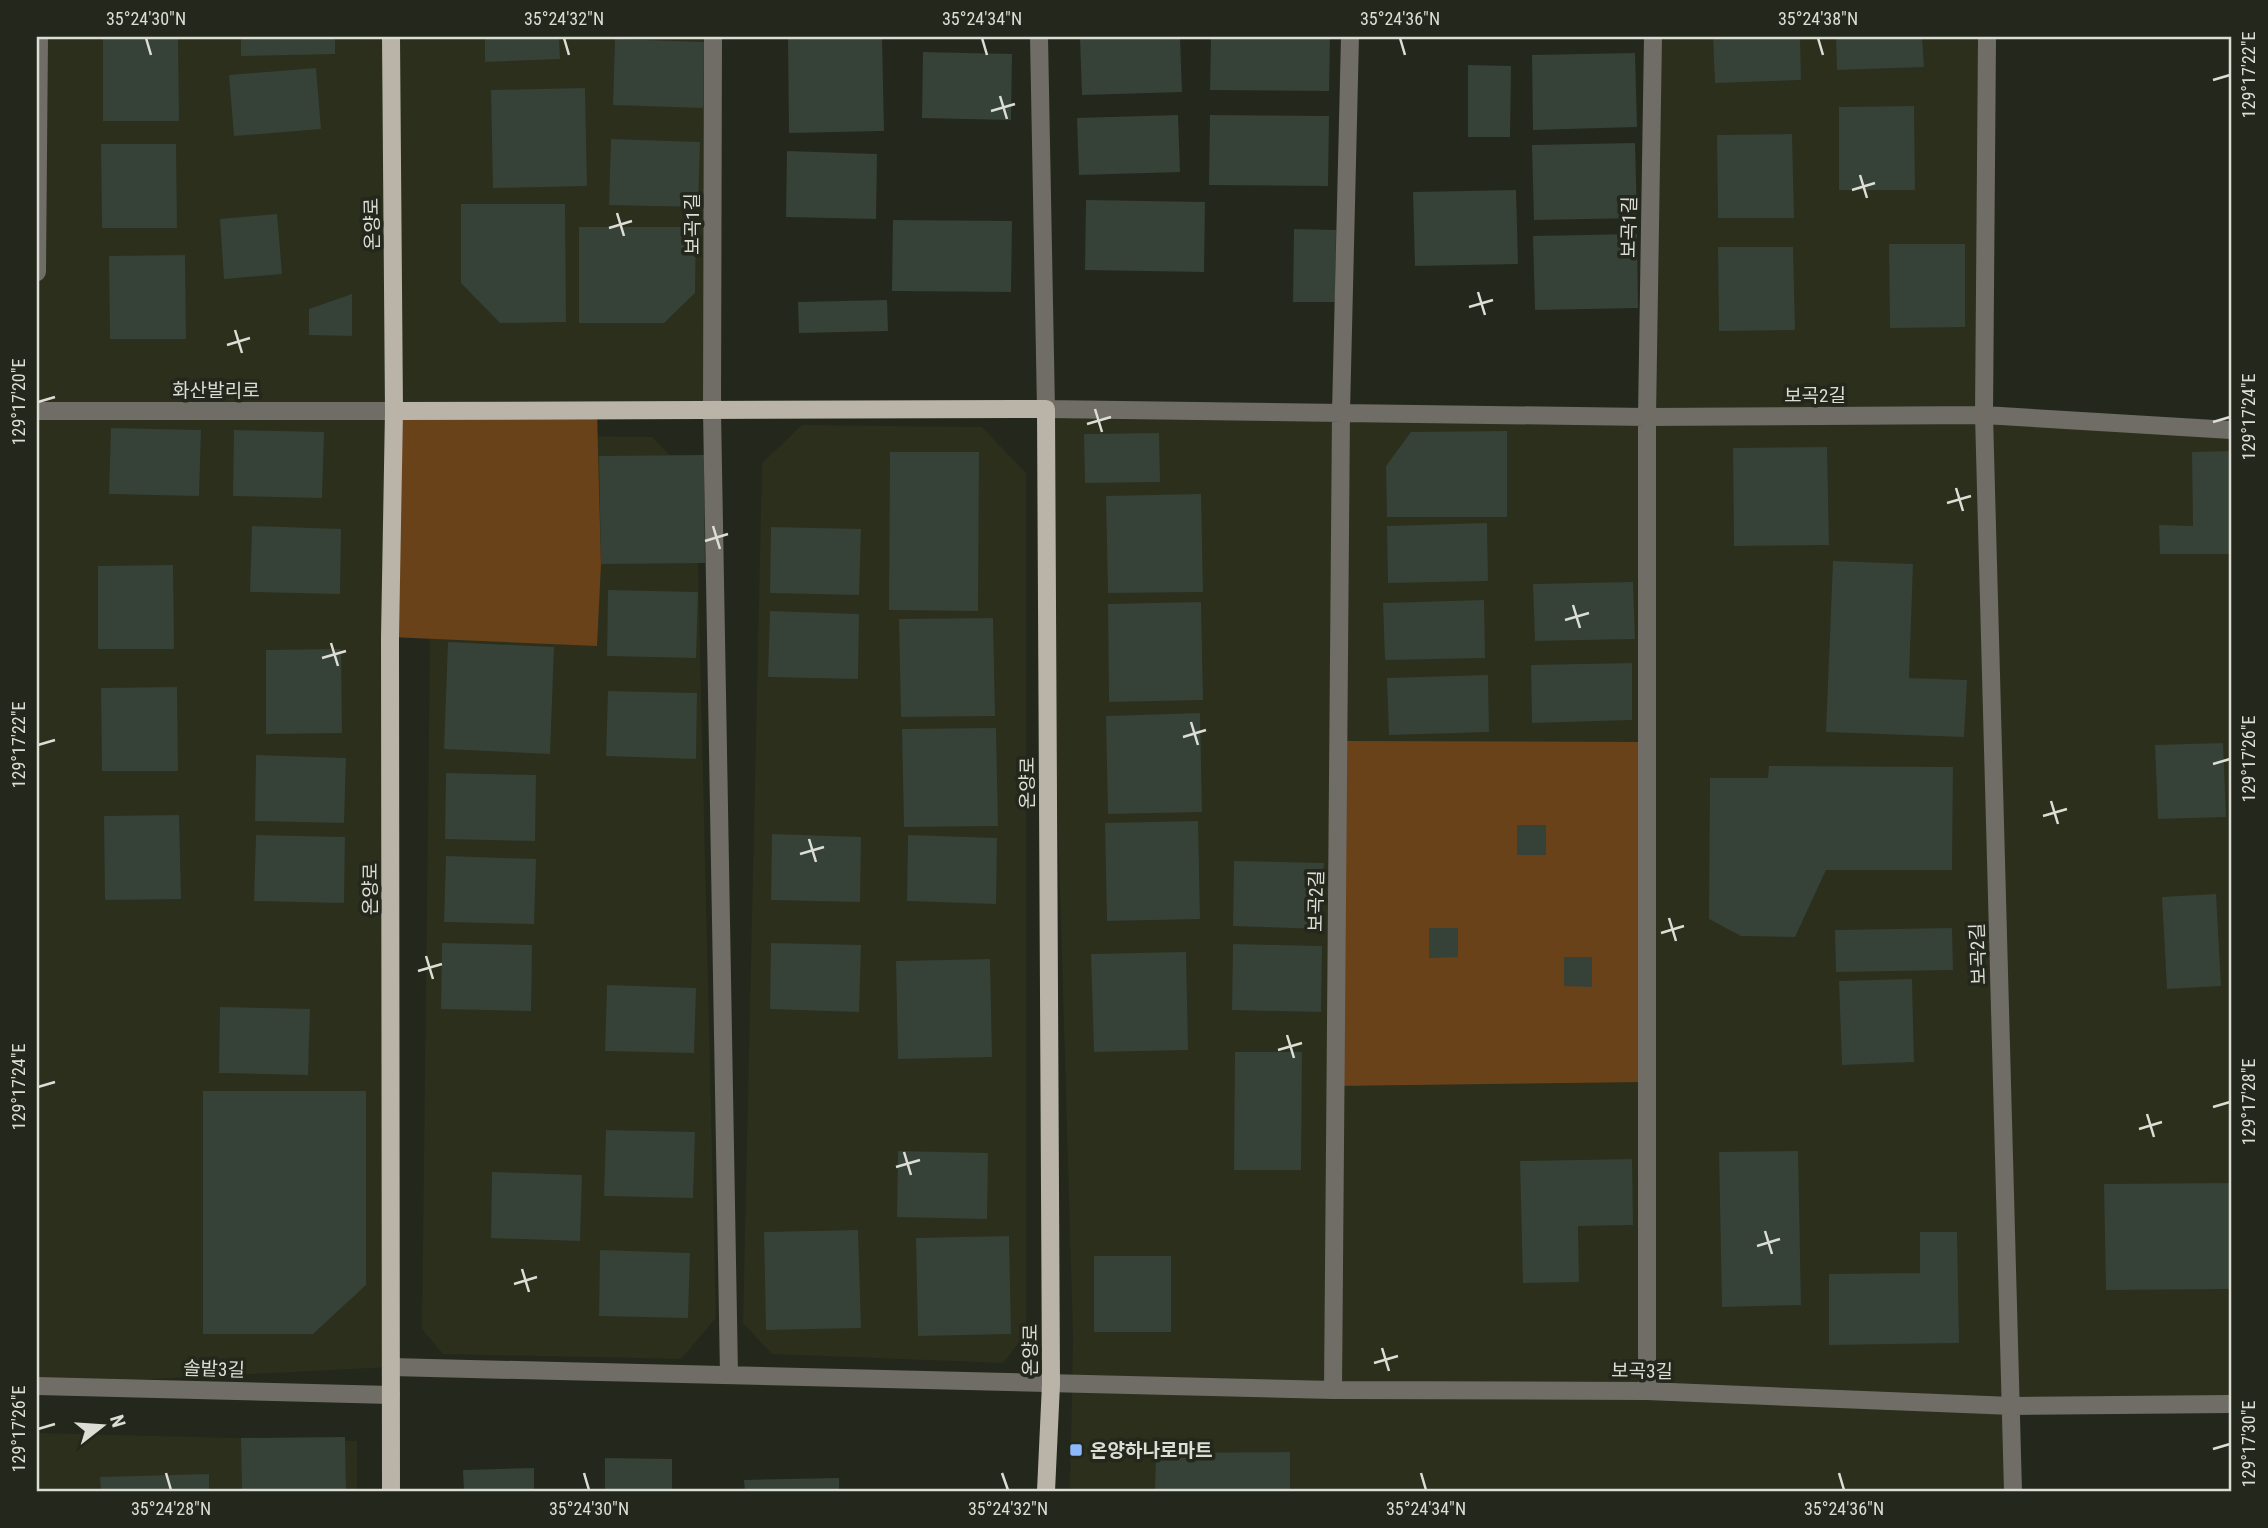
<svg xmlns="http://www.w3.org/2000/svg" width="2268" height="1528" font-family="'Roboto Condensed','Noto Sans KR',sans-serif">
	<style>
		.built { fill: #2b2f1c }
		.green { fill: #694219 }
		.building { fill: #364137 }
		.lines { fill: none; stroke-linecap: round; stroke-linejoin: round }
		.minor { stroke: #6f6d66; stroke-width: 18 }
		.major { stroke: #b9b4a7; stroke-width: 18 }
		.ticks { fill: none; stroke: #dcded6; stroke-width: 2.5 }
		.poi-dot { fill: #8bb9fc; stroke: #24271b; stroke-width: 2.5 }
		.labels { text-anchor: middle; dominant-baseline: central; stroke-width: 7; stroke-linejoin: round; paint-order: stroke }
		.street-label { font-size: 19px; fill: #dcded6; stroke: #24271b }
		.poi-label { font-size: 19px; font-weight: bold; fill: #dcded6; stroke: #24271b; text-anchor: start }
		.neatline { fill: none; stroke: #dcded6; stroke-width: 2.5 }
		.ticks-label { font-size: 18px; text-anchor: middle; fill: #dcded6 }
	</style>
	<rect width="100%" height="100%" fill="#24271b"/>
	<!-- built -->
	<path class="built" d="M 39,37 L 713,37 L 712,411 L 395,411 L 391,1367 L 37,1385 L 37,73 Z
		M 1653,37 L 1987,37 L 1984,415 L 2231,430 L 2231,1404 L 2012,1406 L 2013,1491 L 1070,1491 L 1073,1337 L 1046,409 L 1646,417 Z
		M 802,425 L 982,427 L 1026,473 L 1026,1334 L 1003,1363 L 772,1354 L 743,1323 L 762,463 Z
		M 471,435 L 652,437 L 696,482 L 716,1318 L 681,1359 L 443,1354 L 422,1329 L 432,473 Z
		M 37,1433 L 357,1441 L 357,1491 L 37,1491 Z"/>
	<!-- green -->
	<path class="green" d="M 394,411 L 597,411 L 601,564 L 597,646 L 390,637 Z
		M 1339,741 L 1647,742 L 1647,1082 L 1335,1086 Z"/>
	<!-- building -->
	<path class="building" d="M 241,37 L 335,37 L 335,54 L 241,56 Z
		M 485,37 L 559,37 L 560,59 L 485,62 Z
		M 788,37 L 882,37 L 884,131 L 789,133 Z
		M 1180,37 L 1182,92 L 1082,95 L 1080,38 Z
		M 1211,37 L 1330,37 L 1329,91 L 1210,90 Z
		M 1713,37 L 1800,37 L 1801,80 L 1715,83 Z
		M 1836,37 L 1922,37 L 1924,67 L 1837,70 Z
		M 103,38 L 178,38 L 179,121 L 103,121 Z
		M 615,39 L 704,42 L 703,108 L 613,105 Z
		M 923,52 L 1012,54 L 1011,120 L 922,118 Z
		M 1635,53 L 1637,127 L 1533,130 L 1532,55 Z
		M 1468,65 L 1511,66 L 1510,137 L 1468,137 Z
		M 316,68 L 321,129 L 234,136 L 229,75 Z
		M 585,88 L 587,186 L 493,188 L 491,90 Z
		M 1914,106 L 1915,190 L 1839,190 L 1839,107 Z
		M 1178,115 L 1180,172 L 1079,175 L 1077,118 Z
		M 1210,115 L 1329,116 L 1328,186 L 1209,185 Z
		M 1792,134 L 1794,218 L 1718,218 L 1717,135 Z
		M 611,139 L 700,142 L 698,207 L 609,205 Z
		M 1635,143 L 1637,218 L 1534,220 L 1532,145 Z
		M 101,144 L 176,144 L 177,228 L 102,228 Z
		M 787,151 L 877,154 L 876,219 L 786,217 Z
		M 1516,190 L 1518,264 L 1415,266 L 1413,192 Z
		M 1086,200 L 1205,202 L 1204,272 L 1085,270 Z
		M 461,204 L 565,204 L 566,322 L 500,323 L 461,283 Z
		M 277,214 L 282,274 L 224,279 L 220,219 Z
		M 893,220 L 1012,221 L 1011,292 L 892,291 Z
		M 579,227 L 696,227 L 695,293 L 664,323 L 579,323 Z
		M 1294,229 L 1336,230 L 1335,302 L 1293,302 Z
		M 1637,234 L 1638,308 L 1535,310 L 1533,236 Z
		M 1889,244 L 1965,244 L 1965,327 L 1890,328 Z
		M 1718,247 L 1793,247 L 1795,330 L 1719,331 Z
		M 185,255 L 186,339 L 110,339 L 109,256 Z
		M 352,294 L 352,336 L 309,335 L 309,309 Z
		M 887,300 L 888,331 L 799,333 L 798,302 Z
		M 111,428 L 201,430 L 199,496 L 109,494 Z
		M 234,430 L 324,432 L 322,498 L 233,496 Z
		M 1507,431 L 1507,517 L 1387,517 L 1386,466 L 1411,432 Z
		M 1159,433 L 1160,482 L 1085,483 L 1084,434 Z
		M 1827,447 L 1829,545 L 1734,546 L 1733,448 Z
		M 2231,451 L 2231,554 L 2160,554 L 2159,525 L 2193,526 L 2192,452 Z
		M 890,452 L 979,452 L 978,611 L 889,610 Z
		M 704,455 L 705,563 L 601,564 L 599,456 Z
		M 1201,494 L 1203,592 L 1108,593 L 1106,496 Z
		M 1487,523 L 1488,581 L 1388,583 L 1387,526 Z
		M 252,526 L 341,529 L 340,594 L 250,592 Z
		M 771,527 L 861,529 L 859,595 L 770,593 Z
		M 1833,561 L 1913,564 L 1909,678 L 1967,680 L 1964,737 L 1826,732 Z
		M 173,565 L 174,649 L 98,649 L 98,566 Z
		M 1633,582 L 1635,639 L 1535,641 L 1533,584 Z
		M 608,590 L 698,592 L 696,658 L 607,656 Z
		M 1484,600 L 1485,658 L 1385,660 L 1383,603 Z
		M 1201,602 L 1203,700 L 1109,702 L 1108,604 Z
		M 770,611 L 859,614 L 858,679 L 768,677 Z
		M 993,618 L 995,716 L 901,717 L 899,619 Z
		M 448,642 L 554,647 L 550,754 L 444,749 Z
		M 341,649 L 342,733 L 266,734 L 266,650 Z
		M 1632,663 L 1632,720 L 1532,723 L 1531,665 Z
		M 1488,675 L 1489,732 L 1389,735 L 1387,678 Z
		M 177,687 L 178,771 L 102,771 L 101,688 Z
		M 608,691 L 697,693 L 696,759 L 606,756 Z
		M 1200,713 L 1202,812 L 1108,814 L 1106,716 Z
		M 996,728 L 998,826 L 904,827 L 902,729 Z
		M 2223,743 L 2226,817 L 2158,819 L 2155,745 Z
		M 256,755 L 346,758 L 344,823 L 255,821 Z
		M 1769,766 L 1953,767 L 1952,870 L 1826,870 L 1795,937 L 1741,936 L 1709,919 L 1710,778 L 1768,778 Z
		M 446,773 L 536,775 L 535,841 L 445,839 Z
		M 179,815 L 181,899 L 105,900 L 104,816 Z
		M 1198,821 L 1200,919 L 1107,921 L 1105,823 Z
		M 1517,825 L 1546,825 L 1546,855 L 1517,855 Z
		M 772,834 L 861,837 L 860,902 L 771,900 Z
		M 256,835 L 345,837 L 344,903 L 254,901 Z
		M 908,835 L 997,838 L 996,904 L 907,901 Z
		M 446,856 L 536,859 L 534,924 L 444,922 Z
		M 1234,861 L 1324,863 L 1322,929 L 1233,926 Z
		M 2216,894 L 2221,986 L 2167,989 L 2162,897 Z
		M 1429,928 L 1458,928 L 1458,957 L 1429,958 Z
		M 1952,928 L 1953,970 L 1836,972 L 1835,930 Z
		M 442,943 L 532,945 L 531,1011 L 441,1009 Z
		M 771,943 L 861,945 L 859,1012 L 770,1009 Z
		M 1233,944 L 1322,946 L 1321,1012 L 1232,1010 Z
		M 1186,952 L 1188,1050 L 1094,1052 L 1091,954 Z
		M 1564,957 L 1592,957 L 1592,987 L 1564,986 Z
		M 990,959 L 992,1057 L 898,1059 L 896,961 Z
		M 1912,979 L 1914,1062 L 1842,1065 L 1839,981 Z
		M 607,985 L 696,988 L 694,1053 L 605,1051 Z
		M 220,1007 L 310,1009 L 308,1075 L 219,1073 Z
		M 1235,1052 L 1302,1052 L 1301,1170 L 1234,1170 Z
		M 203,1091 L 366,1091 L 366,1285 L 313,1334 L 203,1334 Z
		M 606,1130 L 695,1132 L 693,1198 L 604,1196 Z
		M 898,1151 L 988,1153 L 987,1219 L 897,1217 Z
		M 1798,1151 L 1801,1305 L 1722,1307 L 1719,1152 Z
		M 1632,1159 L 1633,1225 L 1578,1226 L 1579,1282 L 1523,1283 L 1520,1161 Z
		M 492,1172 L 582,1175 L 580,1241 L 491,1238 Z
		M 2231,1183 L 2231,1289 L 2106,1290 L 2104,1184 Z
		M 858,1230 L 861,1328 L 766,1330 L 764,1232 Z
		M 1920,1232 L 1957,1232 L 1959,1343 L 1829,1345 L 1829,1274 L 1920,1273 Z
		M 1009,1236 L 1011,1334 L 918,1336 L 916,1238 Z
		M 600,1250 L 690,1253 L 688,1318 L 599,1316 Z
		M 1094,1256 L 1171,1256 L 1171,1332 L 1094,1332 Z
		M 345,1437 L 346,1491 L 242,1491 L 241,1438 Z
		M 1290,1452 L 1290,1491 L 1155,1491 L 1156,1453 Z
		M 605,1458 L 672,1459 L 672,1491 L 605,1491 Z
		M 534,1468 L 534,1491 L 464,1491 L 463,1470 Z
		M 209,1474 L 209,1491 L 101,1491 L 100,1477 Z
		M 839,1478 L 839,1491 L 745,1491 L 744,1480 Z"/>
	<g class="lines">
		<!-- minor -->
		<path class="minor" d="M 713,37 L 712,411 L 729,1374
			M 1039,37 L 1046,409 L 1647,417 L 1984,415 L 2231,430
			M 1987,37 L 1984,415 L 2013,1491
			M 37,272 L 39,37
			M 37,411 L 394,411
			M 391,1367 L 1333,1390 L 1647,1391 L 2012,1406 L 2231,1404
			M 37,1386 L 391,1395
			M 1333,1390 L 1341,413 L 1350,37
			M 1647,1391 L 1647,417 L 1653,37"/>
		<!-- major -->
		<path class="major" d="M 394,411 L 1046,409 L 1051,1384 L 1046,1491
			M 391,1491 L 390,637 L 394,411 L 391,37"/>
	</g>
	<!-- ticks -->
	<path class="ticks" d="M 146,38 L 151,55M 564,38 L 569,55M 982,38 L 987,55M 1400,38 L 1405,55M 1818,38 L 1823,55M 2213,80 L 2230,75M 1000,96 L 1007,119M 991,111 L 1015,104M 1860,175 L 1867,198M 1852,190 L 1875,183M 617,213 L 624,236M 609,228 L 632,221M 1478,292 L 1485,315M 1469,307 L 1493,300M 235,330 L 242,353M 227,345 L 250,338M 38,402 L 55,397M 1095,409 L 1102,432M 2213,422 L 2230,417M 1087,424 L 1111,417M 1956,488 L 1963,511M 1947,503 L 1971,496M 713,526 L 720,549M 705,541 L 728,534M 1573,605 L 1580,628M 1565,620 L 1589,613M 331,643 L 338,666M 322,658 L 346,651M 1191,722 L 1198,745M 1183,737 L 1206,730M 38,745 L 55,740M 2213,764 L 2230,759M 2051,801 L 2058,824M 2043,816 L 2067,809M 809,839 L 816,862M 800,854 L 824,847M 1669,918 L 1676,941M 1661,933 L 1684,926M 426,956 L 433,979M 418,971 L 442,964M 1287,1035 L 1294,1058M 1278,1050 L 1302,1043M 38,1087 L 55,1082M 2213,1107 L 2230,1102M 2147,1114 L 2154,1137M 2139,1129 L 2162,1122M 904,1152 L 911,1175M 896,1167 L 920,1160M 1765,1231 L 1772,1254M 1757,1246 L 1780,1239M 522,1269 L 529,1292M 514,1284 L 537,1277M 1382,1348 L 1389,1371M 1374,1363 L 1398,1356M 38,1429 L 55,1424M 2213,1449 L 2230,1444M 166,1473 L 171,1490M 584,1473 L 589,1490M 1002,1473 L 1008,1490M 1421,1473 L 1426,1490M 1839,1473 L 1844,1490"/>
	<!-- markers -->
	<rect class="poi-dot" x="1069" y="1443" width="14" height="14" rx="3.5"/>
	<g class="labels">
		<!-- street labels -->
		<g class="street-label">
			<text transform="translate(372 224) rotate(-91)">온양로</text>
			<text transform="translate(692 224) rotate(-90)">보곡1길</text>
			<text transform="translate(1629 227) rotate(-89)">보곡1길</text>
			<text x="216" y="390">화산발리로</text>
			<text x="1815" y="395">보곡2길</text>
			<text transform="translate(1027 783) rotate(-90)">온양로</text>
			<text transform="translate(370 889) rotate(-90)">온양로</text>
			<text transform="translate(1316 901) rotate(-89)">보곡2길</text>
			<text transform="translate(1978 954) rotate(-92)">보곡2길</text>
			<text transform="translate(1030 1350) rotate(-90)">온양로</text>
			<text transform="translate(214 1369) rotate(2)">솔밭3길</text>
			<text transform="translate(1642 1371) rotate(1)">보곡3길</text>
		</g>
		<!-- poi labels -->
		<g class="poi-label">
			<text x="1090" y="1450">온양하나로마트</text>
		</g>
	</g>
	<!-- border -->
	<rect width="2268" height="1528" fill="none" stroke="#24271b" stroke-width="77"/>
	<!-- north arrow -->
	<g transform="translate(102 1426) rotate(73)" stroke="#24271b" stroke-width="5" paint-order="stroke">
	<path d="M0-5L12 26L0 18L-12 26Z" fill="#dcded6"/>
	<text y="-10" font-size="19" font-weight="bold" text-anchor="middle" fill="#dcded6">N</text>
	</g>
	<rect x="38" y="38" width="2192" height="1452" class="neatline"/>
	<g class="ticks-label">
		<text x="146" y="25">35°24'30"N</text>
		<text x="564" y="25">35°24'32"N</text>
		<text x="982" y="25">35°24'34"N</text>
		<text x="1400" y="25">35°24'36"N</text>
		<text x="1818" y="25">35°24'38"N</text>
		<text transform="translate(2249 75) rotate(-90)" y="6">129°17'22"E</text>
		<text transform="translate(19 402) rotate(-90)" y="6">129°17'20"E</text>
		<text transform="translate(2249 417) rotate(-90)" y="6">129°17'24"E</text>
		<text transform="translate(19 745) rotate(-90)" y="6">129°17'22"E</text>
		<text transform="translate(2249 759) rotate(-90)" y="6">129°17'26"E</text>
		<text transform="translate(19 1087) rotate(-90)" y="6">129°17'24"E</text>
		<text transform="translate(2249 1102) rotate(-90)" y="6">129°17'28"E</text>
		<text transform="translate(19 1429) rotate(-90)" y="6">129°17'26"E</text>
		<text transform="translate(2249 1444) rotate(-90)" y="6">129°17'30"E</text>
		<text x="171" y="1515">35°24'28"N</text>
		<text x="589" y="1515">35°24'30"N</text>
		<text x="1008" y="1515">35°24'32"N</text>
		<text x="1426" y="1515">35°24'34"N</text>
		<text x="1844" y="1515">35°24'36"N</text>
	</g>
</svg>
